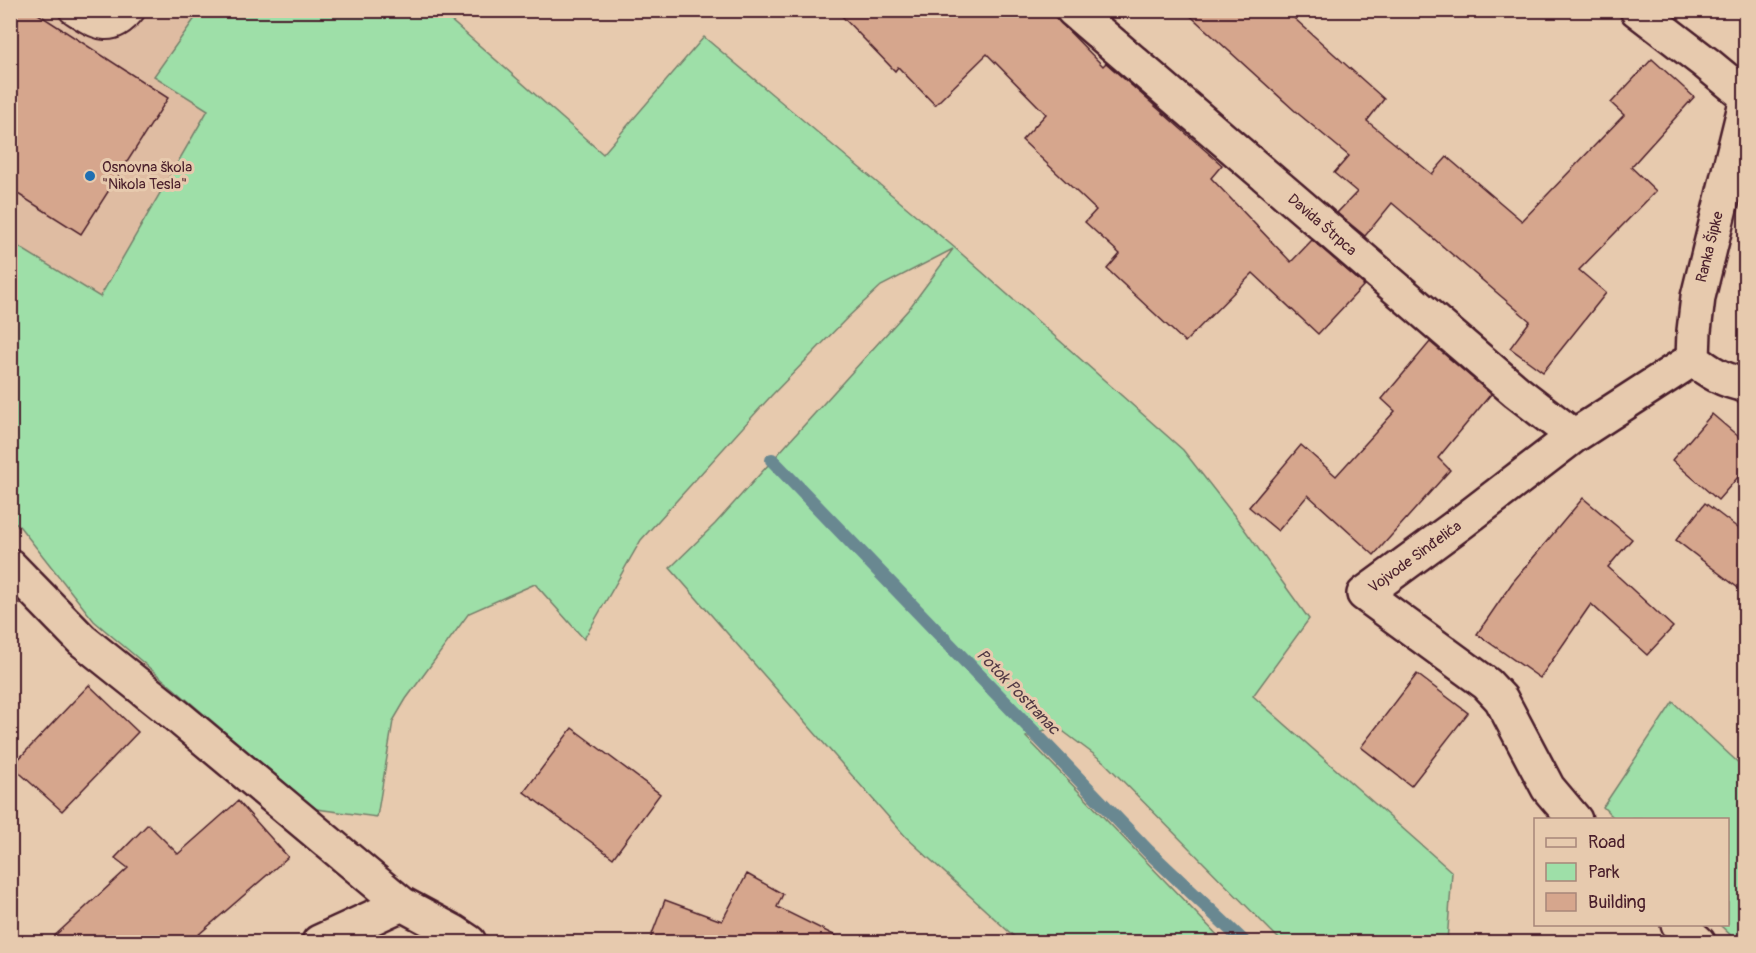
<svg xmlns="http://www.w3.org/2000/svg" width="1756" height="953" font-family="Pangolin,sans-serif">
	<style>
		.built { fill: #dfbca2 }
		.green { fill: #9edfa8; stroke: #747f6a; stroke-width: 1.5 }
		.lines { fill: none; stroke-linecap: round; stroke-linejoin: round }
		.stream { stroke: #698891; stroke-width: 14 }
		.building { fill: #d6a68d; stroke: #4a1f2b; stroke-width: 1.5 }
		.lane-casing { stroke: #4a1f2b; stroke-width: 30 }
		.street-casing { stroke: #4a1f2b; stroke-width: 38 }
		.lane { stroke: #e7caae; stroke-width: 26 }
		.street { stroke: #e7caae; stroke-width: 33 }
		.poi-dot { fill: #1f6fb2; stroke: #e7caae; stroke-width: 2 }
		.labels { text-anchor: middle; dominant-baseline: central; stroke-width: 6; stroke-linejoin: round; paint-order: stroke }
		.poi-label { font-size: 15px; fill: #4a1f2b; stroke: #e7caae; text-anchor: start }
		.street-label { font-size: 15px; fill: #4a1f2b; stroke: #e7caae }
		.water-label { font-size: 16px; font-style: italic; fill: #523944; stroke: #e7caae }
	</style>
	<rect width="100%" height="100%" fill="#e7caae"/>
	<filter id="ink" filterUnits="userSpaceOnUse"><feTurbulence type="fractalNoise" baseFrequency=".0167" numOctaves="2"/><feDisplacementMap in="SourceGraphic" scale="12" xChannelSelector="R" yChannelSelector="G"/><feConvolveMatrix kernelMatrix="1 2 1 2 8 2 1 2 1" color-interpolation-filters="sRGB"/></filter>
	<g filter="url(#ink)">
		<!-- built -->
		<path class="built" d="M 10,11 L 265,11 L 99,298 L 11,242 Z"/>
		<!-- green -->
		<path class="green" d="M 200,11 L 440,11 L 603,154 L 704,37 L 955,248 L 1183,450 L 1237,519 L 1309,619 L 1253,696 L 1452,872 L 1447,942 L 1282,942 L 1104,762 L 1056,726 L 1026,737 L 1224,942 L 1020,942 L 906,837 L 670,568 L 715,524 L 908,310 L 953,249 L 881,286 L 848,317 L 771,396 L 641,540 L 584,639 L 535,584 L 469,613 L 406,699 L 393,721 L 377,817 L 316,809 L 94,621 L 20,527 L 11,519 L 11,242 L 100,297 L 208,110 L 154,76 Z
			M 1673,702 L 1745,769 L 1745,942 L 1738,942 L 1720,925 L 1728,924 L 1728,820 L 1615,819 L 1603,807 Z"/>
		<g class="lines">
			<!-- stream -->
			<path class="stream" d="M 772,460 L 1148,851 L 1244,942"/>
		</g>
		<!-- building -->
		<path class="building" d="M 10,10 L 32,10 L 168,98 L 81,234 L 10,189 Z
			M 836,10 L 1048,10 L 1103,66 L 1106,63 L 1222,165 L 1211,178 L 1291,262 L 1312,240 L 1364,285 L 1318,334 L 1253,273 L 1185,342 L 1107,269 L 1120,254 L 1085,222 L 1096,210 L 1022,140 L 1046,114 L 987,54 L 935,105 L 898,67 L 895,71 Z
			M 1184,10 L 1285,10 L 1384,99 L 1367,121 L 1432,174 L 1447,157 L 1522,221 L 1624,115 L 1611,103 L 1652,59 L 1694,97 L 1631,167 L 1656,191 L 1579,270 L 1606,293 L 1543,372 L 1510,348 L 1530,321 L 1392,203 L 1365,236 L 1337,213 L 1357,192 L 1334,173 L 1349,156 L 1295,111 Z
			M 1430,342 L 1491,394 L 1438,458 L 1450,470 L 1374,555 L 1308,495 L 1278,531 L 1249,507 L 1301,445 L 1336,476 L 1395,411 L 1382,399 Z
			M 1712,414 L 1746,443 L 1746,468 L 1718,500 L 1672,460 Z
			M 1583,498 L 1632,539 L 1608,567 L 1673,627 L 1647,655 L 1591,604 L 1540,678 L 1477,634 L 1512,583 Z
			M 1705,503 L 1746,534 L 1746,594 L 1676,540 Z
			M 1417,674 L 1468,713 L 1411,786 L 1361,747 Z
			M 89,685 L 138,732 L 62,811 L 12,766 Z
			M 572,728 L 660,794 L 613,858 L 524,792 Z
			M 238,801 L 288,857 L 190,942 L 48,942 L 128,868 L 115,858 L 148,824 L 178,854 Z
			M 747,874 L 783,894 L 777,907 L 848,942 L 649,942 L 665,900 L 722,921 Z"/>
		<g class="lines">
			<defs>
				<path id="lane" d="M 72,10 C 95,25 111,37 132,10"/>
				<path id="street" d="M 1073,10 L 1517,392 L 1574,436
					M 1637,10 L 1706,63 L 1746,96
					M 1693,359 L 1694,331 L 1698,297 L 1746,102
					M 1693,359 C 1709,372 1724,381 1746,385
					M 10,566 L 82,640 L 177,716 L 402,904
					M 1575,820 L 1548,788 L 1501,699 L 1487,684 L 1364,594 L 1462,522 L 1574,436 L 1693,359
					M 1678,924 L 1698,942
					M 319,942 L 402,904 L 454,932 L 469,942"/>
			</defs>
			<!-- lane casing -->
			<use href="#lane" class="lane-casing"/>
			<!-- street casing -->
			<use href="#street" class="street-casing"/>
			<!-- lane -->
			<use href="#lane" class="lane"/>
			<!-- street -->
			<use href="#street" class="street"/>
		</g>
	</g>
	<!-- markers -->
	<circle class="poi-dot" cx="90" cy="176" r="6"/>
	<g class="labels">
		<!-- poi labels -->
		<g class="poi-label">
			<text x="102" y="167">Osnovna škola<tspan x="102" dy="17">"Nikola Tesla"</tspan></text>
		</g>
		<!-- street labels -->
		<g class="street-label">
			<text transform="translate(1322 225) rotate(41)">Davida Štrpca</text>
			<text transform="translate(1710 247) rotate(-76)">Ranka Šipke</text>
			<text transform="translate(1415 557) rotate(-36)">Vojvode Sinđelića</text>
		</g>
		<!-- water labels -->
		<g class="water-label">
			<text transform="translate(1018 692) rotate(46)">Potok Postranac</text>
		</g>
	</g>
	<!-- margin -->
	<rect width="1756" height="953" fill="none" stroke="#e7caae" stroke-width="36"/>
	<rect x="18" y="18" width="1720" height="917" fill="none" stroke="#4a1f2b" stroke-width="2" filter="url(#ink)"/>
	<!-- legend -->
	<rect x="1534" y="818" width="195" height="108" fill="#e7caae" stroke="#a8867a" stroke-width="1.5"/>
	<rect x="1546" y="838" width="30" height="9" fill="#e7caae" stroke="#a8867a" stroke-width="1.5"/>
	<text x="1588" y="848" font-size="18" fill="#4a1f2b">Road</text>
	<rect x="1546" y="863" width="30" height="18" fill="#9edfa8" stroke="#a8867a" stroke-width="1.5"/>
	<text x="1588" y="878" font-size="18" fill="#4a1f2b">Park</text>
	<rect x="1546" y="893" width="30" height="18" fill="#d6a68d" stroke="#a8867a" stroke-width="1.5"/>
	<text x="1588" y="908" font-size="18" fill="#4a1f2b">Building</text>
</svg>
